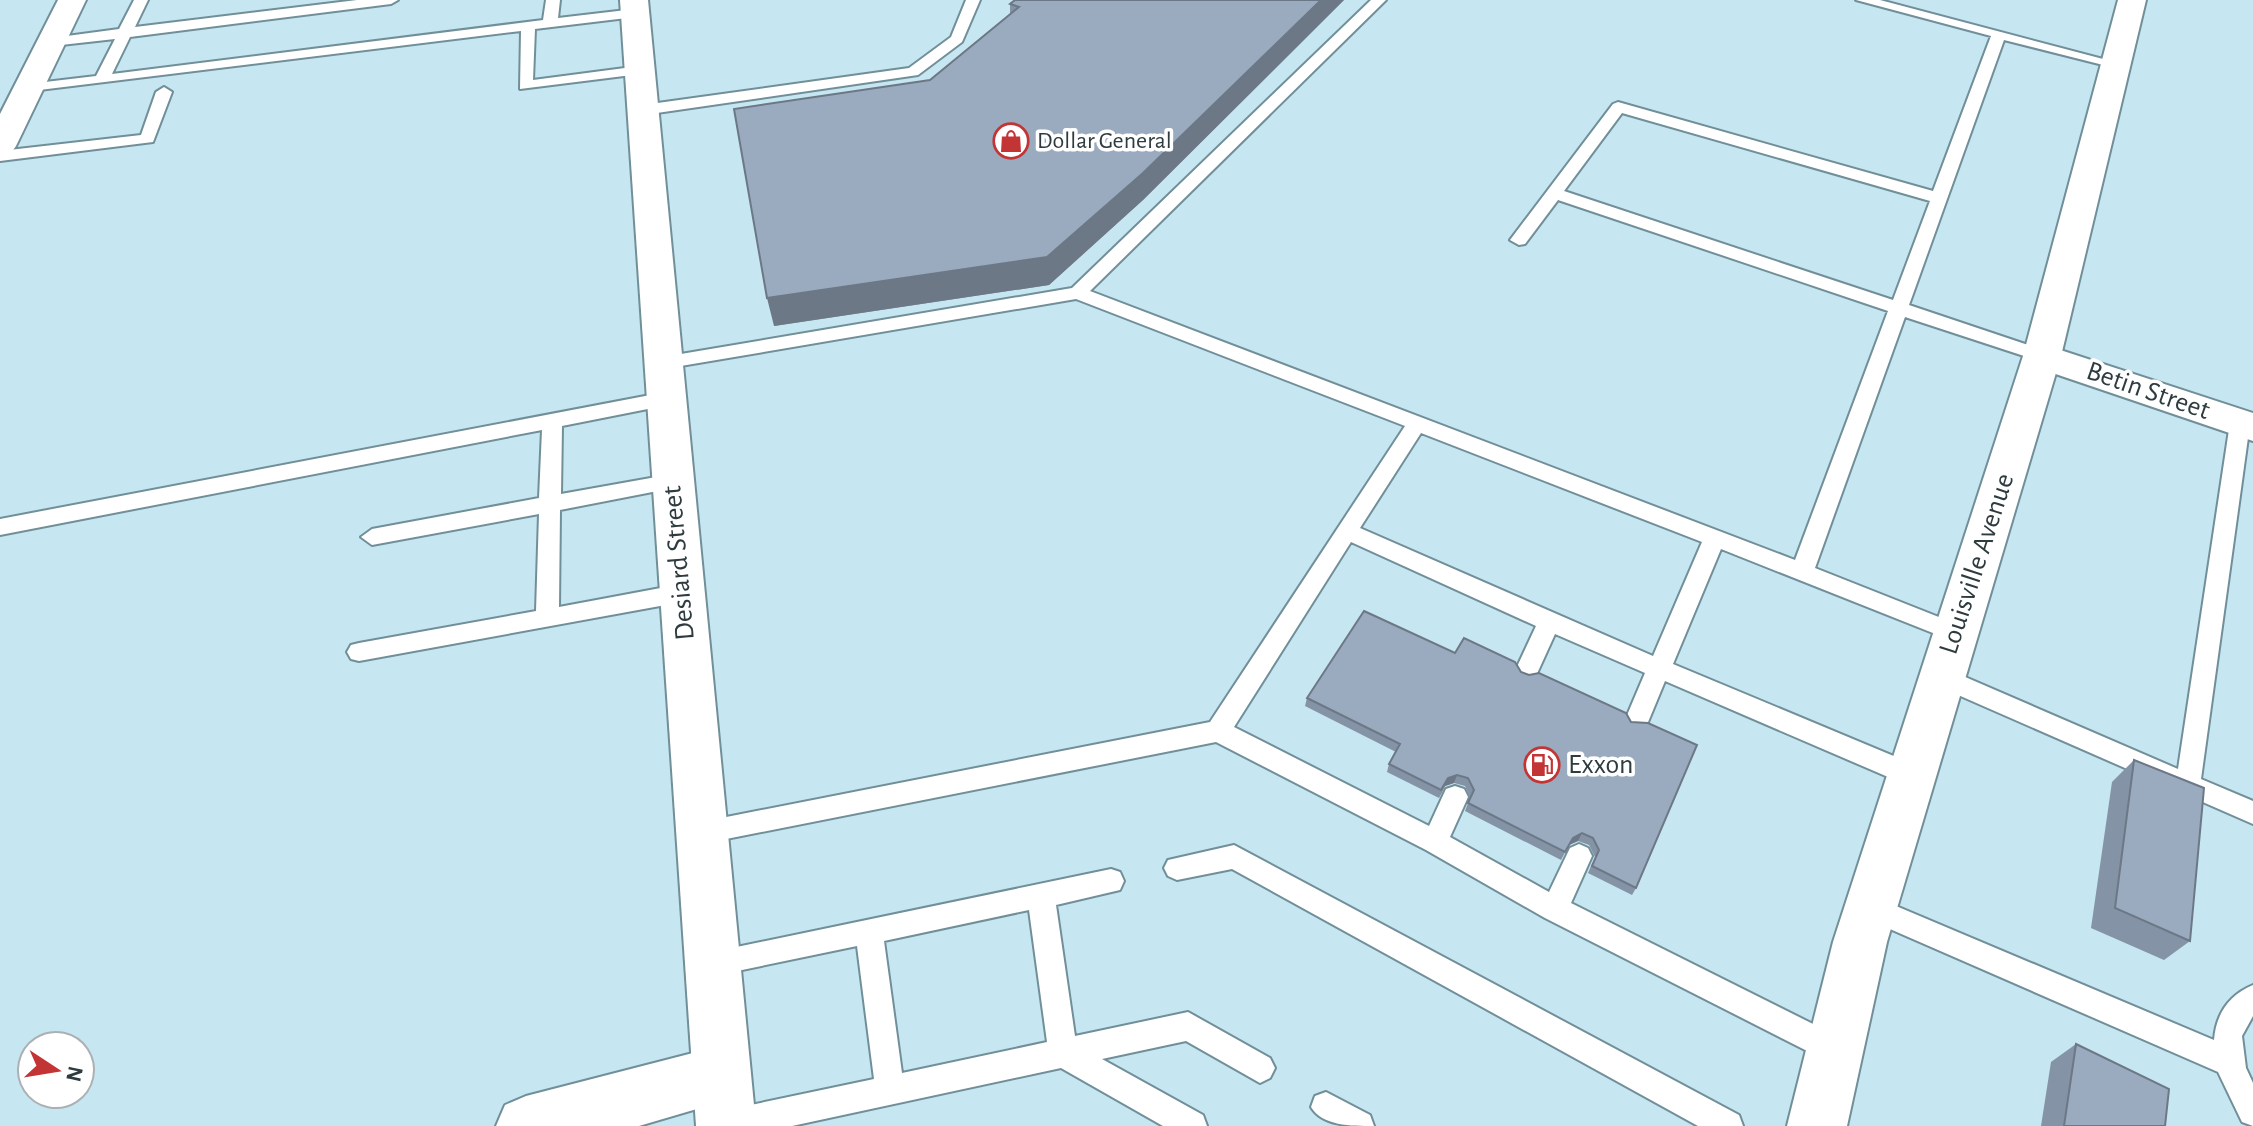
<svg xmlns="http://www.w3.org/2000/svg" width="2253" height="1126" font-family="'Alegreya Sans',sans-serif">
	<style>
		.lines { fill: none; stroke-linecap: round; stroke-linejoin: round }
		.lane-casing { stroke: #718f99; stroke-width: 4 }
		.street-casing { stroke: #718f99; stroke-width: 4 }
		.secondary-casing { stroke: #718f99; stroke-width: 4 }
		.primary-casing { stroke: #718f99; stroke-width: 4 }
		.lane { fill: #fff; fill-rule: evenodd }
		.street { fill: #fff; fill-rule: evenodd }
		.secondary { fill: #fff; fill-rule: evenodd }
		.primary { fill: #fff; fill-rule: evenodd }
		.wall { fill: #8493a5 }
		.shaded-wall { fill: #6c7886 }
		.building { fill: #9aabc0; stroke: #6c7886; stroke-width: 2 }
		.labels { text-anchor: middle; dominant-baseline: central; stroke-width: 7; stroke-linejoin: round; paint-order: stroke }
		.far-poi-label { font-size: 24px; fill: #2e3b3f; stroke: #fff; text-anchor: start }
		.street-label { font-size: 28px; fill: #2e3b3f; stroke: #fff }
		.poi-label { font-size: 28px; fill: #2e3b3f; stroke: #fff; text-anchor: start }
	</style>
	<rect width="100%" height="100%" fill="#c6e6f1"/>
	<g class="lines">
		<defs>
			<path id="lane" d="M 134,0 L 148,0 L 135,27 L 357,0 L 398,0 L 391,4 L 130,37 L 112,74 L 543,20 L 546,0 L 560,0 L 558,18 L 635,9 L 642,13 L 635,17 L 535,29 L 533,80 L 640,66 L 647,70 L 640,74 L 520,89 L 521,31 L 23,92 L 20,89 L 28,84 L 96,76 L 115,39 L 52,46 L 45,42 L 52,38 L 119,29 Z
				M 966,0 L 980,0 L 962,42 L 918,75 L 643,115 L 635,110 L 643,105 L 909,68 L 951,37 Z
				M 1371,0 L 1386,0 L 1090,291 L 1795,560 L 1888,311 L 1558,200 L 1525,244 L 1519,245 L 1510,240 L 1613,104 L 1618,102 L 1933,191 L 1991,36 L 1856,0 L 1880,0 L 2122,64 L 2115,68 L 2004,40 L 1909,305 L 2049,352 L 2052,356 L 2042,362 L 1905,317 L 1815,568 L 1964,627 L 1968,633 L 1964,639 L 1948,639 L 1721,549 L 1673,664 L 1920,767 L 1924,775 L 1920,783 L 1911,786 L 1902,783 L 1665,681 L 1646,727 L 1637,730 L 1628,727 L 1625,720 L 1645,673 L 1555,634 L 1535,678 L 1527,681 L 1519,678 L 1515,671 L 1536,626 L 1351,542 L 1234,727 L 1429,826 L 1446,789 L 1455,786 L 1464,789 L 1468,797 L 1450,837 L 1549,892 L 1570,848 L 1579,844 L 1588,848 L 1592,856 L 1571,903 L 1843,1039 L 1847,1049 L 1843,1059 L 1833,1063 L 1823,1059 L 1545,918 L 1426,850 L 1216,742 L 701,844 L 692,841 L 688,833 L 692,825 L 701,822 L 1210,722 L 1405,426 L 1076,299 L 663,369 L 653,363 L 663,357 L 1072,288 ZM 1622,113 L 1930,201 L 1893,300 L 1564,191 ZM 1421,433 L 1702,542 L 1653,656 L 1360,528 Z
				M 164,87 L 172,92 L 153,142 L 0,161 L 0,151 L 141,135 L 156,92 Z
				M 666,392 L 673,394 L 676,399 L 673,404 L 562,426 L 561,494 L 673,474 L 683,481 L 673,488 L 560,510 L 559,607 L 682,584 L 690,587 L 693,593 L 690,599 L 682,602 L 359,661 L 351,659 L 347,652 L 351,645 L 359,643 L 536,611 L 539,514 L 372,545 L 361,537 L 372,529 L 539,498 L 542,430 L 0,535 L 0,519 Z
				M 2240,416 L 2250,423 L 2201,779 L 2253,801 L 2253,824 L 1933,684 L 1929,677 L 1933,670 L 1941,667 L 1949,670 L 2178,769 L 2230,423 Z
				M 1234,845 L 1739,1115 L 1743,1126 L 1698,1126 L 1232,869 L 1177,880 L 1168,876 L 1164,868 L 1168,860 Z
				M 1111,869 L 1120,872 L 1124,881 L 1120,890 L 1056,905 L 1075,1036 L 1188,1012 L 1270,1058 L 1275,1068 L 1270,1078 L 1260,1083 L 1186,1041 L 1102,1059 L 1203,1115 L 1207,1126 L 1163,1126 L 1061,1068 L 792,1126 L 712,1126 L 716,1114 L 727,1110 L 874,1079 L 857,946 L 713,976 L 703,972 L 699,963 L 703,954 ZM 1029,910 L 1047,1042 L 902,1073 L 884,941 Z
				M 1870,895 L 2214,1040 C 2216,1014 2229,995 2253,985 L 2253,1016 L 2242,1036 L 2246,1068 L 2253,1083 L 2253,1126 L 2242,1122 L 2218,1072 L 1860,916 L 1857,907 L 1860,898 Z
				M 1326,1092 L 1370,1115 L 1374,1126 C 1351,1126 1322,1126 1311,1107 L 1315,1096 Z"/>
			<path id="street" d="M 58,0 L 86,0 L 16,146 L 11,153 L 0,156 L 0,114 Z
				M 2042,344 L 2253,413 L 2253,441 L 2029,365 L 2023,356 L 2029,347 Z
				M 720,1046 L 741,1054 L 749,1075 L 741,1096 L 639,1126 L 496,1126 L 505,1105 L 526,1096 Z"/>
			<path id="secondary" d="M 620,0 L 648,0 L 756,1126 L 696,1126 Z"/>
			<path id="primary" d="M 2118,0 L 2146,0 L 2061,356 L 1887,942 L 1847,1126 L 1787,1126 L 1833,942 L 2023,356 Z"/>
		</defs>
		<!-- lane casing -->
		<use href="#lane" class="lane-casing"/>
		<!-- street casing -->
		<use href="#street" class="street-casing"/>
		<!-- secondary casing -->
		<use href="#secondary" class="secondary-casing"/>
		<!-- primary casing -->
		<use href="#primary" class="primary-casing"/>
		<!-- lane -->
		<use href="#lane" class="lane"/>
		<!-- street -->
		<use href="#street" class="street"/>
		<!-- secondary -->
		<use href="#secondary" class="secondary"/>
		<!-- primary -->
		<use href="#primary" class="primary"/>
	</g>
	<!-- wall -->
	<path class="wall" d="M 1015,0 L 1344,0 L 1143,200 L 1049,285 L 774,326 L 930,80 L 1010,14 L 1010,4 Z
		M 1455,653 L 1636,888 L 1632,895 L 1588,873 L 1595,857 L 1589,845 L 1578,841 L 1569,845 L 1561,860 L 1465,811 L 1470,798 L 1465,786 L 1454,783 L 1445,786 L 1439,798 L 1387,772 L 1389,764 L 1396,752 L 1305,706 L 1307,698 Z
		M 2134,760 L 2190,941 L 2164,960 L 2091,928 L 2112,782 Z
		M 2076,1044 L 2165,1126 L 2041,1126 L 2051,1062 Z"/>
	<!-- shaded-wall -->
	<path class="shaded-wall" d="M 1321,0 L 1344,0 L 1143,200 L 1049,285 L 774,326 L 767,298 Z
		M 1457,775 L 1454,783 L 1445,786 L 1439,798 L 1448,778 Z
		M 1582,833 L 1578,841 L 1569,845 L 1573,838 Z"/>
	<!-- building -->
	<path class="building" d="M 1015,0 L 1321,0 L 1143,173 L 1047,257 L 767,298 L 734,109 L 930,80 L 1019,7 L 1010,4 Z
		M 1364,611 L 1455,653 L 1464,638 L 1515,662 L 1521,672 L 1529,675 L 1539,673 L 1626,713 L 1631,722 L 1648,723 L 1697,745 L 1636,888 L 1592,866 L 1599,850 L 1593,838 L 1582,833 L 1573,838 L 1565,852 L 1468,803 L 1474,790 L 1468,778 L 1457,775 L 1448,778 L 1441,790 L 1389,764 L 1400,744 L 1307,698 Z
		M 2134,760 L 2204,788 L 2190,941 L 2115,908 Z
		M 2076,1044 L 2169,1089 L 2165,1126 L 2064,1126 Z"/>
	<!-- icons -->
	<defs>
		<symbol id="shop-ring" viewBox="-11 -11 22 22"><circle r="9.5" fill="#fff" stroke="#c33435" stroke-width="1.5"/><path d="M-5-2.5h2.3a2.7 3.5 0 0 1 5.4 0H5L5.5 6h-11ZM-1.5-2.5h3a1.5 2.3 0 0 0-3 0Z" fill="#c33435"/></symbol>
		<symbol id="fuel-ring" viewBox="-11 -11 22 22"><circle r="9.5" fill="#fff" stroke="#c33435" stroke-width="1.5"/><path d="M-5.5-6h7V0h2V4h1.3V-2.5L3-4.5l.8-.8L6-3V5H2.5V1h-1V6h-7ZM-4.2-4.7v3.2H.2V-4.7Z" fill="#c33435"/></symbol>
	</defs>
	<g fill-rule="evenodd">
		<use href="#shop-ring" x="991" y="121" width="40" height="40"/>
		<use href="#fuel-ring" x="1522" y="745" width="40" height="40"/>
	</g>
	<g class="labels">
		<!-- far-poi labels -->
		<g class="far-poi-label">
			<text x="1037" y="141">Dollar General</text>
		</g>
		<!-- street labels -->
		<g class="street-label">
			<text transform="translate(2148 391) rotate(19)">Betin Street</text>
			<text transform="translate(679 563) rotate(-95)">Desiard Street</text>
			<text transform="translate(1977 564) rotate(-72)">Louisville Avenue</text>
		</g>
		<!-- poi labels -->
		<g class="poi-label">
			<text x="1568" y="765">Exxon</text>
		</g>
	</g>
	<!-- north arrow -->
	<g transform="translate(56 1070) rotate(102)"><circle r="38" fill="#ffffff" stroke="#abb1b2" stroke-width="2"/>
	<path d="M0-6L14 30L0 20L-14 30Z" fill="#c33435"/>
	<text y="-12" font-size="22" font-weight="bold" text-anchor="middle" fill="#2e3b3f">N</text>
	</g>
</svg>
